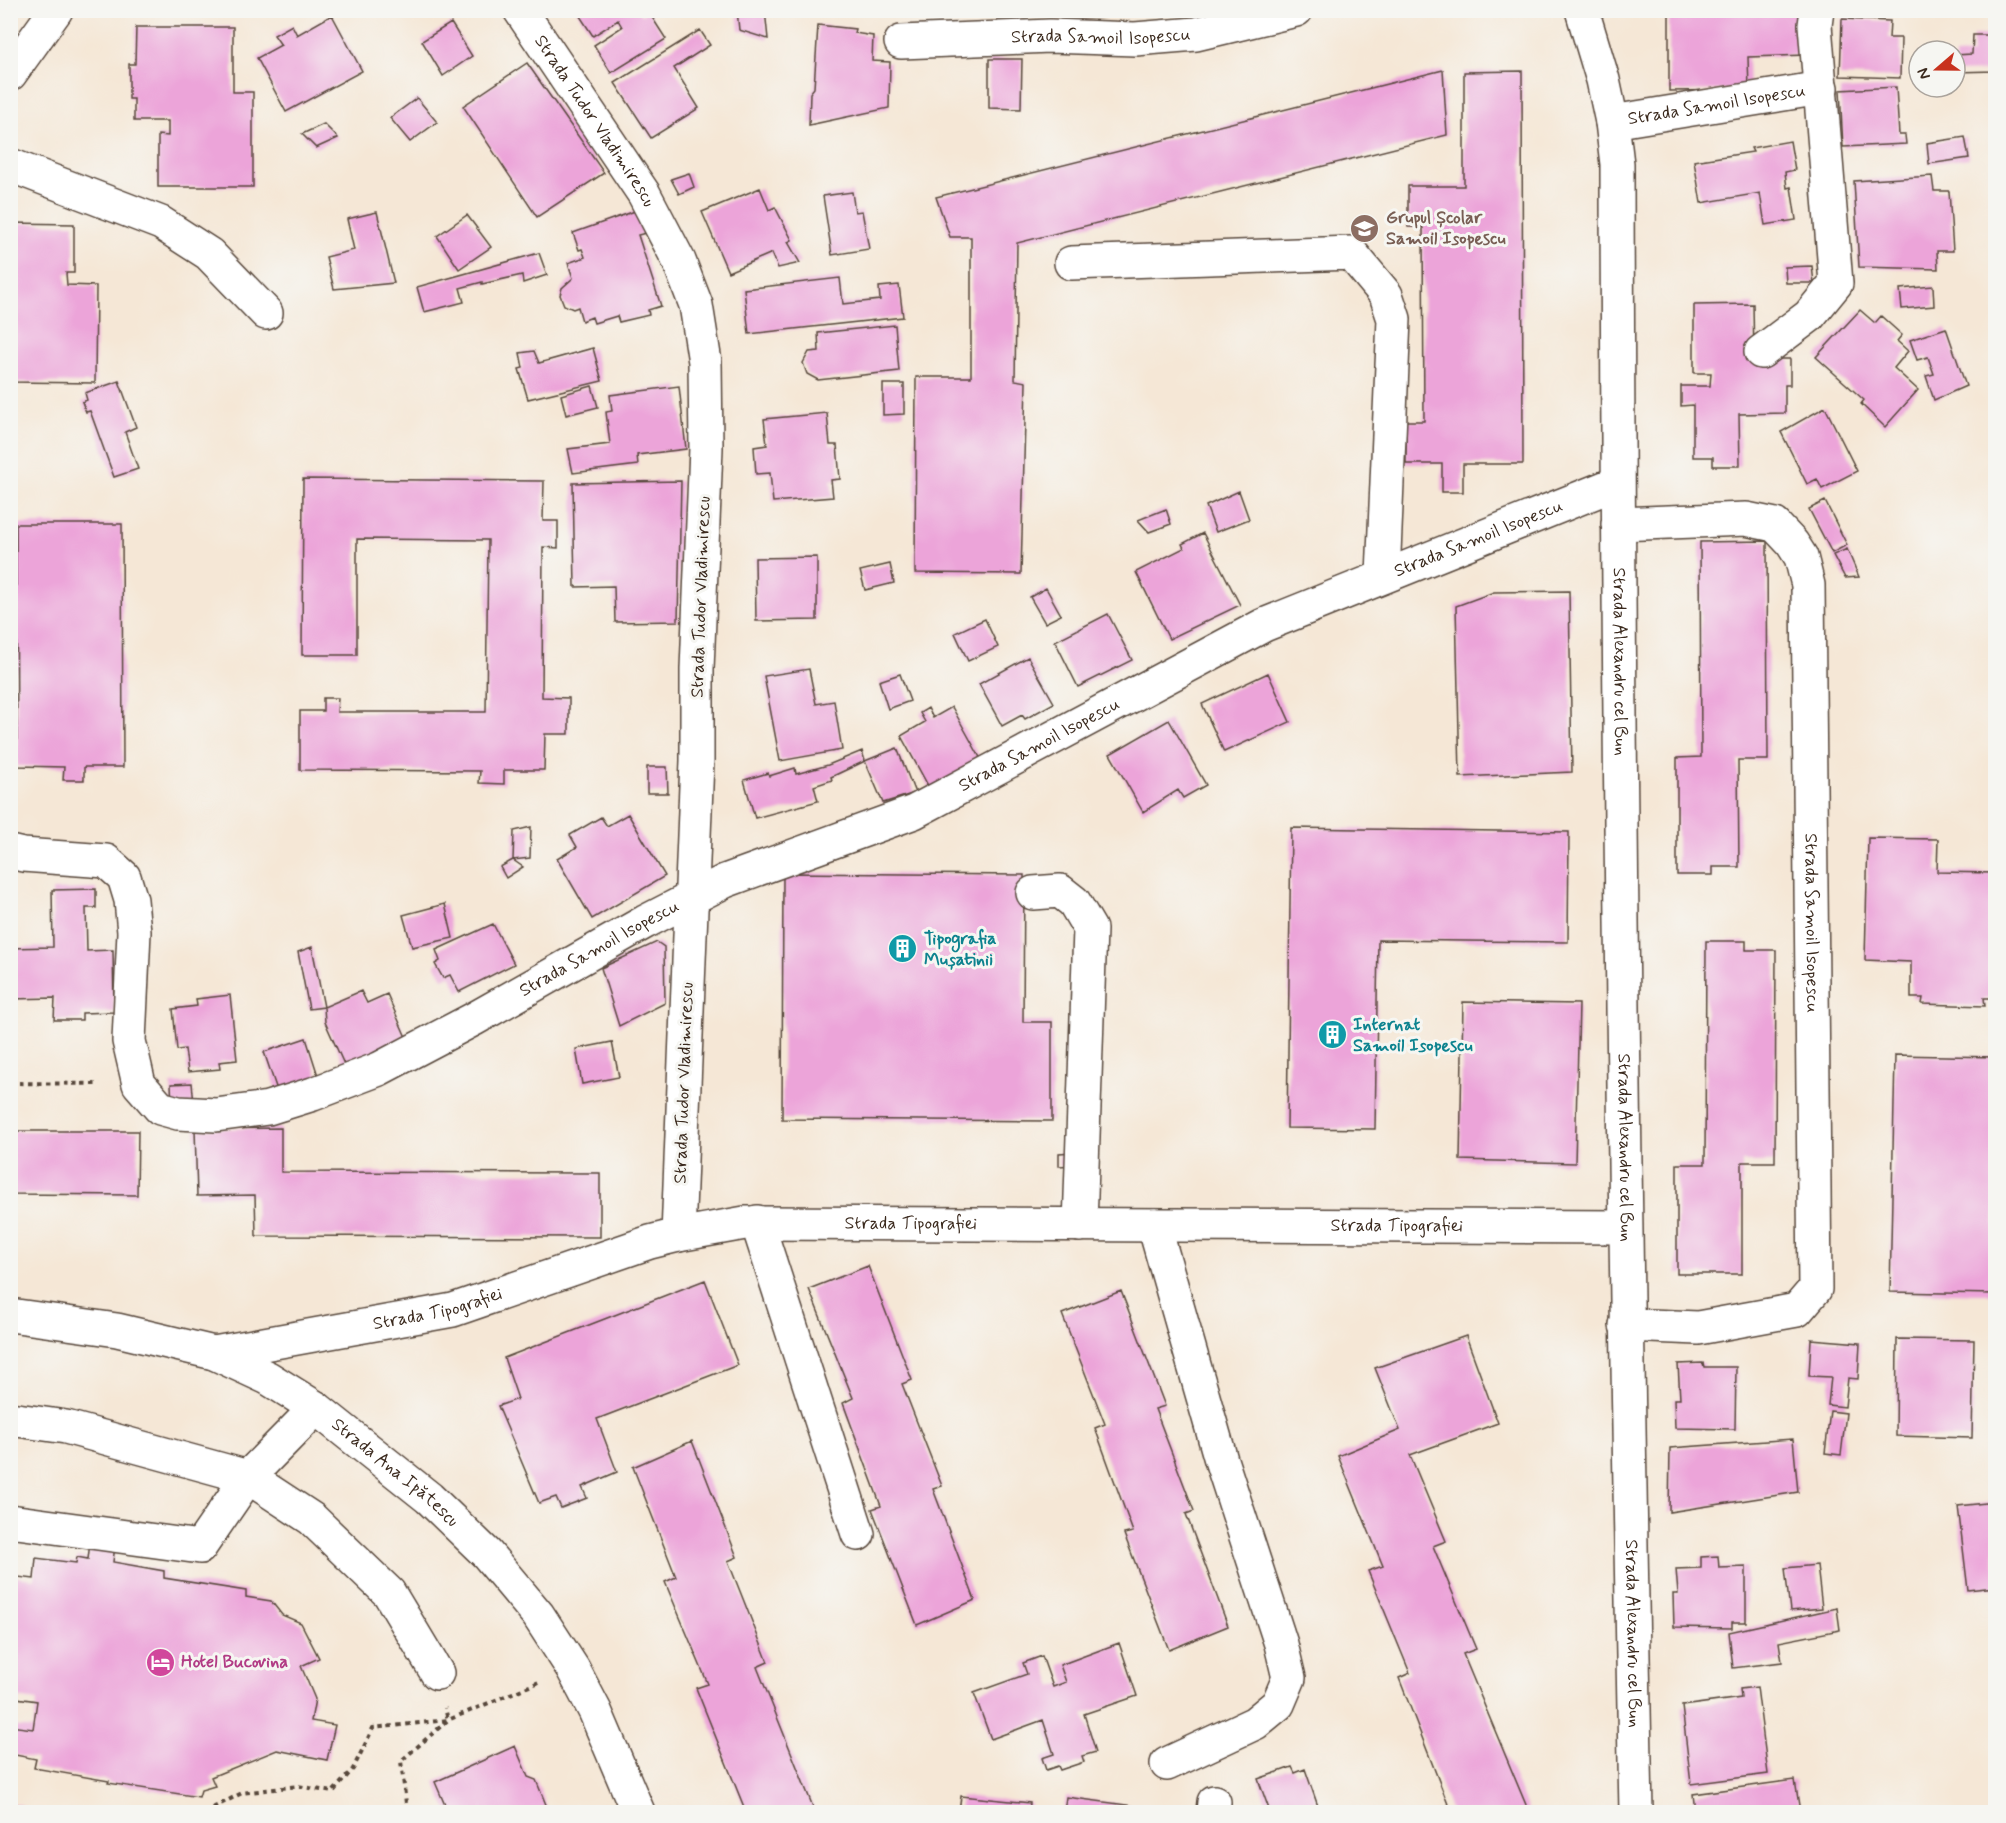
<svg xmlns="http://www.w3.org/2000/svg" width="2006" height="1823" font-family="Mynerve,sans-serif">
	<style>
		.building { fill: #eca4d9 }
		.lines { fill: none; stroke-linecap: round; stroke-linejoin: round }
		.minor-casing { stroke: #57463a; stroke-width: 36 }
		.major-casing { stroke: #57463a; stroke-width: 36 }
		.path { stroke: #57463a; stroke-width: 4; stroke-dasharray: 4.5 4.5; stroke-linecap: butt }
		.minor { stroke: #fff; stroke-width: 33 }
		.major { stroke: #fff; stroke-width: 33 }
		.labels { text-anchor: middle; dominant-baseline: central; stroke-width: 6; stroke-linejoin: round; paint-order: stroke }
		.street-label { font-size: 18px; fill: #3b2a1e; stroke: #f6f6f2 }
		.education-label { font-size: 18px; font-weight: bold; fill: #785e54; stroke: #f6f6f2; text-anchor: start }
		.culture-label { font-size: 18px; font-weight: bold; fill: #0d838f; stroke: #f6f6f2; text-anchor: start }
		.hotel-label { font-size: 18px; font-weight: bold; fill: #b23c85; stroke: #f6f6f2; text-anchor: start }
	</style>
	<rect width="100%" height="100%" fill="#f6f6f2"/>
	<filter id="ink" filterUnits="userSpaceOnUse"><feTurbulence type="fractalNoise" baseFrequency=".0167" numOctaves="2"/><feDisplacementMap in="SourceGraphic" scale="12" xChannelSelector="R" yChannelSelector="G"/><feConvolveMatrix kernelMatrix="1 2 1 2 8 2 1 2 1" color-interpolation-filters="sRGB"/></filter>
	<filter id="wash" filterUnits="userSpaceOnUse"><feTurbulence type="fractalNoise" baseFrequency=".008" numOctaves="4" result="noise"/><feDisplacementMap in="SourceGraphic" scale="24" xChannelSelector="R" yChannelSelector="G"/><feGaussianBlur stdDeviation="1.35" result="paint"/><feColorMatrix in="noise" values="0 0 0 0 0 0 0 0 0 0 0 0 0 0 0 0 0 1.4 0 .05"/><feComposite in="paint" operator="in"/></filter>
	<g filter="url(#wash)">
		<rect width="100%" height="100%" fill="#f5e7d6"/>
		<g id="blocks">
			<!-- building -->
			<path class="building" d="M 576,10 L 638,10 L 641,15 L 648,11 L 666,39 L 611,73 L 594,45 L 622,27 L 618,20 L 593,36 Z
				M 737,10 L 765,10 L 768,39 L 739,30 Z
				M 1669,10 L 1806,10 L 1806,55 L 1748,57 L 1749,90 L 1669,91 Z
				M 332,15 L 362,71 L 286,112 L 257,58 L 281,45 L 274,35 L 292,25 L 297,35 Z
				M 1842,19 L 1890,21 L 1889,38 L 1901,38 L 1900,78 L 1840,76 Z
				M 451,23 L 472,56 L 443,76 L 422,41 Z
				M 818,25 L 855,29 L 854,33 L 873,36 L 872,61 L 890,62 L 889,108 L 809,125 L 810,93 L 814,88 Z
				M 136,27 L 233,27 L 233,92 L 253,92 L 253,187 L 158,187 L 158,135 L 168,136 L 168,121 L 134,121 L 134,99 L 129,99 L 129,64 L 135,64 Z
				M 700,30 L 710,45 L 674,68 L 699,108 L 651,138 L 615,83 Z
				M 1973,35 L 1995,35 L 1995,71 L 1955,72 L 1955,55 L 1972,54 Z
				M 989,59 L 1022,59 L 1021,109 L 989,108 Z
				M 527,63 L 604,173 L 537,217 L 463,106 Z
				M 1443,70 L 1447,135 L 1017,243 L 1015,380 L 1026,382 L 1021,574 L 915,573 L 916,377 L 971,377 L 971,237 L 950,237 L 936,197 Z
				M 1522,71 L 1523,464 L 1463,464 L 1463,492 L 1442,492 L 1442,464 L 1406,464 L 1406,421 L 1424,421 L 1423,227 L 1408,227 L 1408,186 L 1464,186 L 1464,72 Z
				M 1896,87 L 1899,135 L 1905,135 L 1906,144 L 1843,147 L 1840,90 Z
				M 417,98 L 437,122 L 410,142 L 390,118 Z
				M 324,124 L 338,138 L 316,148 L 302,134 Z
				M 1965,137 L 1969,158 L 1929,164 L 1927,143 Z
				M 1790,141 L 1795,170 L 1785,172 L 1787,188 L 1791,187 L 1796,220 L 1765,225 L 1760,193 L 1701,203 L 1694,161 L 1753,152 L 1751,148 Z
				M 689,173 L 694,187 L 679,194 L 671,179 Z
				M 1932,176 L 1934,191 L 1949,191 L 1953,251 L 1937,251 L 1938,269 L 1859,267 L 1854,181 Z
				M 760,188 L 769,210 L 775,207 L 792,240 L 788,242 L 800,263 L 778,268 L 772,253 L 728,272 L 702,212 Z
				M 852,192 L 855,212 L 862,211 L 869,249 L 832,255 L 823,196 Z
				M 638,210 L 646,233 L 638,235 L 661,306 L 648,310 L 649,315 L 619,322 L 617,316 L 594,323 L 592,317 L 582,321 L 578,307 L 573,309 L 564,305 L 560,295 L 562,288 L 573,278 L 568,263 L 585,257 L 582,249 L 579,250 L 573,233 Z
				M 377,212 L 394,283 L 334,289 L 326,257 L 354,250 L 347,219 Z
				M 467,215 L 491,247 L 459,269 L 437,236 Z
				M 10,223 L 74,224 L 74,273 L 66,273 L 67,285 L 96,286 L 95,383 L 10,382 Z
				M 539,253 L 547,275 L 523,283 L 522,275 L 482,284 L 482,282 L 460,288 L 464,302 L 424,312 L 417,287 Z
				M 1812,266 L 1814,283 L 1786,283 L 1785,267 Z
				M 840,278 L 843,304 L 880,300 L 879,287 L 899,285 L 903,317 L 749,334 L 744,289 Z
				M 1933,286 L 1934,306 L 1902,309 L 1900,289 Z
				M 1753,304 L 1754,359 L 1790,359 L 1790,385 L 1785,385 L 1785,413 L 1739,414 L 1740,466 L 1713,466 L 1713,457 L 1693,457 L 1693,405 L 1681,406 L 1681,386 L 1710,386 L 1711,373 L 1694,373 L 1694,305 Z
				M 1860,310 L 1875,323 L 1881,316 L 1902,335 L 1897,341 L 1908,351 L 1894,368 L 1918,390 L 1885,427 L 1861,404 L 1864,400 L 1816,357 Z
				M 895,325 L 899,371 L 818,380 L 807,374 L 803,363 L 809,352 L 819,351 L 818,333 Z
				M 1946,328 L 1966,386 L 1934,400 L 1926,376 L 1934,374 L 1928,357 L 1917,360 L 1910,340 Z
				M 593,348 L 602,381 L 528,399 L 519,369 L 523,368 L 520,353 L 534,351 L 539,363 Z
				M 119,381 L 136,427 L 125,432 L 138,469 L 114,477 L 90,411 L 86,412 L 82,402 L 87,400 L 85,393 Z
				M 883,384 L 904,384 L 904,414 L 883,415 Z
				M 592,386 L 598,407 L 566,415 L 561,395 Z
				M 679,386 L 686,449 L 637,455 L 638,465 L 573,473 L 568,449 L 610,444 L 606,412 L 612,411 L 610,395 Z
				M 1825,407 L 1857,471 L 1822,489 L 1817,479 L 1807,484 L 1781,432 Z
				M 827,413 L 830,445 L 837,445 L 840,479 L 831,480 L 833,497 L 773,502 L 770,473 L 756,474 L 754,447 L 767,445 L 764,419 Z
				M 303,479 L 544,481 L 543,521 L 558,521 L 558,548 L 543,547 L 542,697 L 569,698 L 569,734 L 545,734 L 544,770 L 504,770 L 504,784 L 479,783 L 480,771 L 300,770 L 300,711 L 323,711 L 323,698 L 338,698 L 337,712 L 486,712 L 488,540 L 357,539 L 357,655 L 302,655 Z
				M 681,481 L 678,621 L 615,622 L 614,586 L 575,587 L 573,483 Z
				M 1239,491 L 1249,519 L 1216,532 L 1206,506 Z
				M 1825,501 L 1847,545 L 1832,553 L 1809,509 Z
				M 1166,509 L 1171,524 L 1149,532 L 1138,520 Z
				M 16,524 L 122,524 L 123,767 L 84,767 L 84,780 L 63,780 L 64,767 L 17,766 Z
				M 1203,533 L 1240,605 L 1169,639 L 1136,572 L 1184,548 L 1182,544 Z
				M 1767,541 L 1768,760 L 1738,760 L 1739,867 L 1713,867 L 1713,875 L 1677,875 L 1677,758 L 1701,757 L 1700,542 Z
				M 1847,549 L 1859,577 L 1845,578 L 1833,555 Z
				M 817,557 L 817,620 L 756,621 L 755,558 Z
				M 890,564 L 894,583 L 865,590 L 860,571 Z
				M 1046,588 L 1061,615 L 1045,623 L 1030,597 Z
				M 1569,591 L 1572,772 L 1460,777 L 1456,606 L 1494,592 Z
				M 1108,614 L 1132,660 L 1078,687 L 1055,641 Z
				M 985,619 L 998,647 L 968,661 L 955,633 Z
				M 1028,657 L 1054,703 L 1025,719 L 1022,715 L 1002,726 L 979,684 Z
				M 809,669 L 816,704 L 834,701 L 842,750 L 780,761 L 764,676 Z
				M 1268,673 L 1290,722 L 1224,752 L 1202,704 Z
				M 900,674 L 910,701 L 888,709 L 879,681 Z
				M 952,707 L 983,763 L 931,791 L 901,736 L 925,722 L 920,713 L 928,708 L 933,718 Z
				M 1169,720 L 1206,785 L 1183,798 L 1178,790 L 1143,812 L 1110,754 Z
				M 897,748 L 915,793 L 883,803 L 865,761 Z
				M 862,751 L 865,761 L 831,777 L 832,780 L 814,786 L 818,801 L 755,818 L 744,780 L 768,773 L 769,776 L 795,768 L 796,774 L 828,765 Z
				M 647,767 L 667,767 L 668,793 L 647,793 Z
				M 628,814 L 665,876 L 592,919 L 557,859 L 577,847 L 570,835 L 601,817 L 607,826 Z
				M 531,827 L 530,858 L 513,860 L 514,831 Z
				M 1291,828 L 1569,832 L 1568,942 L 1378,940 L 1375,1129 L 1287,1128 Z
				M 1868,838 L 1938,839 L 1937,872 L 1995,873 L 1995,998 L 1984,998 L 1985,1006 L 1922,1004 L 1923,998 L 1911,998 L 1911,962 L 1865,960 Z
				M 513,860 L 523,867 L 506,878 L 500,867 Z
				M 783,873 L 1024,875 L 1023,1022 L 1052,1022 L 1052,1121 L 782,1119 Z
				M 96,889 L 96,908 L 86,908 L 87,951 L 113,950 L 114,1012 L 82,1013 L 82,1020 L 54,1020 L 55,998 L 10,999 L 10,948 L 53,947 L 52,890 Z
				M 445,904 L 453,938 L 412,947 L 403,915 Z
				M 493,924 L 514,964 L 459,992 L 450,975 L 443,978 L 435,964 L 440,961 L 436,950 Z
				M 1706,941 L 1746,941 L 1746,950 L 1776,950 L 1775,1162 L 1742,1162 L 1742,1274 L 1677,1274 L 1677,1164 L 1705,1164 Z
				M 657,942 L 664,947 L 665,1003 L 619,1026 L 601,968 Z
				M 312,947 L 324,1007 L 309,1009 L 298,952 Z
				M 361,991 L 367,1003 L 387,994 L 409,1044 L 347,1071 L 325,1022 L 324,1007 Z
				M 230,995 L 237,1060 L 219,1062 L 220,1069 L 188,1072 L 185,1049 L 177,1050 L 173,1009 L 197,1006 L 196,999 Z
				M 1463,1002 L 1579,1004 L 1575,1163 L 1460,1160 Z
				M 306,1038 L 320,1082 L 279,1096 L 264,1052 Z
				M 612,1042 L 619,1077 L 582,1084 L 576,1049 Z
				M 1895,1055 L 1995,1057 L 1995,1294 L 1890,1292 Z
				M 192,1083 L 194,1104 L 172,1105 L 171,1084 Z
				M 281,1128 L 281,1172 L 600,1173 L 600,1237 L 256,1236 L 255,1195 L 197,1196 L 195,1129 Z
				M 10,1131 L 138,1131 L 137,1195 L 10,1194 Z
				M 1073,1152 L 1073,1165 L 1059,1166 L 1059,1153 Z
				M 868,1266 L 912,1380 L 902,1384 L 942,1486 L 933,1489 L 975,1600 L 917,1625 L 872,1509 L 881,1506 L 843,1403 L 853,1398 L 809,1289 Z
				M 705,1280 L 738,1365 L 597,1419 L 617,1472 L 582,1487 L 587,1498 L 561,1508 L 556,1497 L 539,1503 L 498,1406 L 518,1399 L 504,1358 Z
				M 1121,1291 L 1165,1406 L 1155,1409 L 1194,1511 L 1186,1514 L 1228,1626 L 1169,1650 L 1124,1534 L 1133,1532 L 1095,1428 L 1105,1424 L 1062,1314 Z
				M 1466,1336 L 1498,1423 L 1410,1455 L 1446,1541 L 1433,1546 L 1476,1649 L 1463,1654 L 1529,1812 L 1451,1812 L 1399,1678 L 1410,1673 L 1368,1571 L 1383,1566 L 1338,1456 L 1400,1430 L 1375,1368 Z
				M 1811,1339 L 1860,1343 L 1858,1379 L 1848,1378 L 1845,1407 L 1828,1405 L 1831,1377 L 1809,1376 Z
				M 1897,1339 L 1974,1340 L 1972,1438 L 1896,1436 Z
				M 1703,1363 L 1704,1367 L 1736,1367 L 1735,1429 L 1675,1428 L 1674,1399 L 1680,1399 L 1678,1364 Z
				M 1830,1411 L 1846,1413 L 1841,1455 L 1825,1453 Z
				M 1793,1439 L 1798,1492 L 1669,1512 L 1670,1448 Z
				M 692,1441 L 737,1557 L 728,1561 L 768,1662 L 757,1667 L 815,1812 L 746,1812 L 696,1688 L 708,1684 L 665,1582 L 676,1577 L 633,1467 Z
				M 1995,1502 L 1995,1587 L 1968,1590 L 1958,1506 Z
				M 91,1534 L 116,1537 L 113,1562 L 164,1571 L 164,1578 L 246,1591 L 246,1597 L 271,1601 L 282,1615 L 301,1623 L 319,1658 L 301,1666 L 315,1699 L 311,1721 L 335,1725 L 327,1760 L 277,1750 L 211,1777 L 215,1786 L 201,1790 L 199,1797 L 108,1783 L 109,1781 L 34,1768 L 36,1759 L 10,1754 L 10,1726 L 33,1729 L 37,1701 L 10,1697 L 10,1576 L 34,1579 L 36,1558 L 76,1563 L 77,1557 L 88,1559 Z
				M 1718,1556 L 1719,1568 L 1746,1567 L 1746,1622 L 1732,1622 L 1732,1628 L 1674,1627 L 1673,1594 L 1678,1594 L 1676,1569 L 1701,1568 L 1701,1557 Z
				M 1817,1565 L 1822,1608 L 1790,1611 L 1785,1568 Z
				M 1837,1608 L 1840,1630 L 1779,1642 L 1782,1662 L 1733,1668 L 1729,1632 Z
				M 1119,1643 L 1137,1696 L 1084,1714 L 1096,1752 L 1082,1756 L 1084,1762 L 1060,1770 L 1058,1766 L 1046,1770 L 1042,1758 L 1054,1754 L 1043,1720 L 991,1739 L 974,1693 L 1027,1674 L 1023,1663 L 1042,1656 L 1053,1687 L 1066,1682 L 1060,1665 Z
				M 1757,1687 L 1768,1774 L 1691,1784 L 1682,1706 L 1741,1698 L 1740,1689 Z
				M 515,1746 L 528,1777 L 536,1780 L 549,1812 L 448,1812 L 435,1782 Z
				M 1292,1767 L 1295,1773 L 1305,1769 L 1320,1812 L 1270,1812 L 1258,1779 Z
				M 1795,1780 L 1800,1812 L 1695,1812 L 1693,1794 Z
				M 961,1796 L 1030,1803 L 1029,1812 L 959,1812 Z
				M 1066,1797 L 1165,1810 L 1164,1812 L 1064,1812 Z
				M 10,1804 L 22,1805 L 21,1812 L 10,1812 Z"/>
		</g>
	</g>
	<g filter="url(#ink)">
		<use href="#blocks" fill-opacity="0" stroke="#57463a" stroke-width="1.5"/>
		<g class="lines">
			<defs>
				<g id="minor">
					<path id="s1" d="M 520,10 L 644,194 L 679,261 L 696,305 L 705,362 L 706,448 L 697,669 L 697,761 L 678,1235"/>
					<path id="s2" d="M 1582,10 L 1603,80 L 1612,122 L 1617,164 C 1618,714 1625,1263 1636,1812"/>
					<path id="s3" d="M 901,42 L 1050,36 L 1135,39 L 1196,34 L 1296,10"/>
					<path id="s4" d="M 1612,122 L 1821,88"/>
					<path d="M 10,165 L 161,223 L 209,254 L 266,313"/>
					<path d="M 1071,263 L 1351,253 L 1386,295 L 1394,319 L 1383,576"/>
					<path d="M 1761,352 L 1809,316 L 1836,283 L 1815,25 L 1817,10"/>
					<path id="s5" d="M 1618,524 L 1746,519 L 1775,525 L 1792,543 L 1801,557 L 1808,585 L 1815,1289 L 1797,1310 L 1698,1328 L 1626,1325"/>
					<path id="s6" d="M 10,852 L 23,855 L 106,861 L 124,877 L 131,900 L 134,932 L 129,1041 L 139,1084 L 160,1108 L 178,1113 L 216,1115 L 268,1108 L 313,1094 L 379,1069 L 474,1019 L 645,922 L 725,881 L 914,812 L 1264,625 L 1617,483"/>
					<path d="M 1033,893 L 1060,891 L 1074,902 L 1090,929 L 1080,1225"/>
					<path d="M 757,1222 L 858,1534"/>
					<path d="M 1154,1225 L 1221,1460 L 1281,1644 L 1289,1678 L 1278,1704 L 1255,1723 L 1167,1764"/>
					<path id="s7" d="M 214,1353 L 453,1310 L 650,1242 L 678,1235 L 745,1223 L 1625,1227"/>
					<path d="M 10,1419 L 66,1427 L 248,1477 L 312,1519 L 389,1593 L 437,1673"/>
					<path d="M 10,1521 L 200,1547 L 248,1477 L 316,1408"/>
					<path d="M 1213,1812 L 1214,1802"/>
				</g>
				<g id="major">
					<path d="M 10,74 L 56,10"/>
					<path id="s8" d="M 10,1315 L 117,1330 L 214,1353 L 268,1378 L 316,1408 L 429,1498 L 487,1554 L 538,1615 L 573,1669 L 595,1711 L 638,1812"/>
				</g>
			</defs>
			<!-- minor casing -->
			<use href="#minor" class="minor-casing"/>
			<!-- major casing -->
			<use href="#major" class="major-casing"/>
			<!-- path -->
			<path class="path" d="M 10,1083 L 100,1084
				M 205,1812 L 242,1793 L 298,1786 L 333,1792 L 353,1769 L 373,1728 L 448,1720 L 445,1708
				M 407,1812 L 401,1761 L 448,1720 L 539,1682"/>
			<!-- minor -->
			<use href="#minor" class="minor"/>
			<!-- major -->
			<use href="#major" class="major"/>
		</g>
	</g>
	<!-- icons -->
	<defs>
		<symbol id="university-disc" viewBox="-11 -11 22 22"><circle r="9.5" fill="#8d6e63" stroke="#f6f6f2"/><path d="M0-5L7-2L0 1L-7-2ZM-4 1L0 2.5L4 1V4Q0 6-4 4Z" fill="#fff"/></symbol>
		<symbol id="building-disc" viewBox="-11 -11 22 22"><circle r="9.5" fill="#0f9aa8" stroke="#f6f6f2"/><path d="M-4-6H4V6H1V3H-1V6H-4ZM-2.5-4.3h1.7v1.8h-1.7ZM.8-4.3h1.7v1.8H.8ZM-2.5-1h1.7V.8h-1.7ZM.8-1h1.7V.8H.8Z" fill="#fff"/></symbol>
		<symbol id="hotel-disc" viewBox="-11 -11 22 22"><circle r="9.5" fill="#d1479c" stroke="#f6f6f2"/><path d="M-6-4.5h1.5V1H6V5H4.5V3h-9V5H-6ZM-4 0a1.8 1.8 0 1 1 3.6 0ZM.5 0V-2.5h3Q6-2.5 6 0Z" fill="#fff"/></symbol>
	</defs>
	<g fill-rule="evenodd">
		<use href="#university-disc" x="1348" y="212" width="33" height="33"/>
		<use href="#building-disc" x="886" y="932" width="33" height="33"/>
		<use href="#building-disc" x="1316" y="1018" width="33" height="33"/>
		<use href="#hotel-disc" x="144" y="1646" width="33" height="33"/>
	</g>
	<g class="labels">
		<!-- street labels -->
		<g class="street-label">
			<text stroke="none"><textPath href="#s3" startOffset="200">Strada Samoil Isopescu</textPath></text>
			<text stroke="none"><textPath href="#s4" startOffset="106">Strada Samoil Isopescu</textPath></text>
			<text stroke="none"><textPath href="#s1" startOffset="134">Strada Tudor Vladimirescu</textPath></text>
			<text stroke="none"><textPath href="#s6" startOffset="1812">Strada Samoil Isopescu</textPath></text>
			<text transform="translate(701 597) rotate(-88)">Strada Tudor Vladimirescu</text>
			<text stroke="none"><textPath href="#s2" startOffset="656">Strada Alexandru cel Bun</textPath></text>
			<text stroke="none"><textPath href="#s6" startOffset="1326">Strada Samoil Isopescu</textPath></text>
			<text stroke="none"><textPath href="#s5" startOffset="566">Strada Samoil Isopescu</textPath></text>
			<text stroke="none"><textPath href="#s6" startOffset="840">Strada Samoil Isopescu</textPath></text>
			<text transform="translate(684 1083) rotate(-88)">Strada Tudor Vladimirescu</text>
			<text stroke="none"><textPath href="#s2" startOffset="1142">Strada Alexandru cel Bun</textPath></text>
			<text stroke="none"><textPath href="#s7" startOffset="714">Strada Tipografiei</textPath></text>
			<text stroke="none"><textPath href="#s7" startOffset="1200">Strada Tipografiei</textPath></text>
			<text stroke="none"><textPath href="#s7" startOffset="228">Strada Tipografiei</textPath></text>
			<text stroke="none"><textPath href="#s8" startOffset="426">Strada Ana Ipătescu</textPath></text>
			<text stroke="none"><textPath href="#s2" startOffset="1628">Strada Alexandru cel Bun</textPath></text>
		</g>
		<!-- education labels -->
		<g class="education-label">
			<text x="1386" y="218">Grupul Școlar<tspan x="1386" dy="21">Samoil Isopescu</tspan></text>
		</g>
		<!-- culture labels -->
		<g class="culture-label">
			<text x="924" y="939">Tipografia<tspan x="924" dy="21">Mușatinii</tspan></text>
			<text x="1353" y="1025">Internat<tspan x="1353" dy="21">Samoil Isopescu</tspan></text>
		</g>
		<!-- hotel labels -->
		<g class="hotel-label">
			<text x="181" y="1662">Hotel Bucovina</text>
		</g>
	</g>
	<!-- margin -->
	<rect width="2006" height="1823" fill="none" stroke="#f6f6f2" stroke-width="36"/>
	<!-- north arrow -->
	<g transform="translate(1937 69) rotate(250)"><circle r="28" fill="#f6f6f2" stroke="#aba49d" stroke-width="1.5"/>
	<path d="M0-4.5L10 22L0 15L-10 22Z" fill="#c8321e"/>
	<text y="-9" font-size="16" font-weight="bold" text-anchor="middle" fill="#3b2a1e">N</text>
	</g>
</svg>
